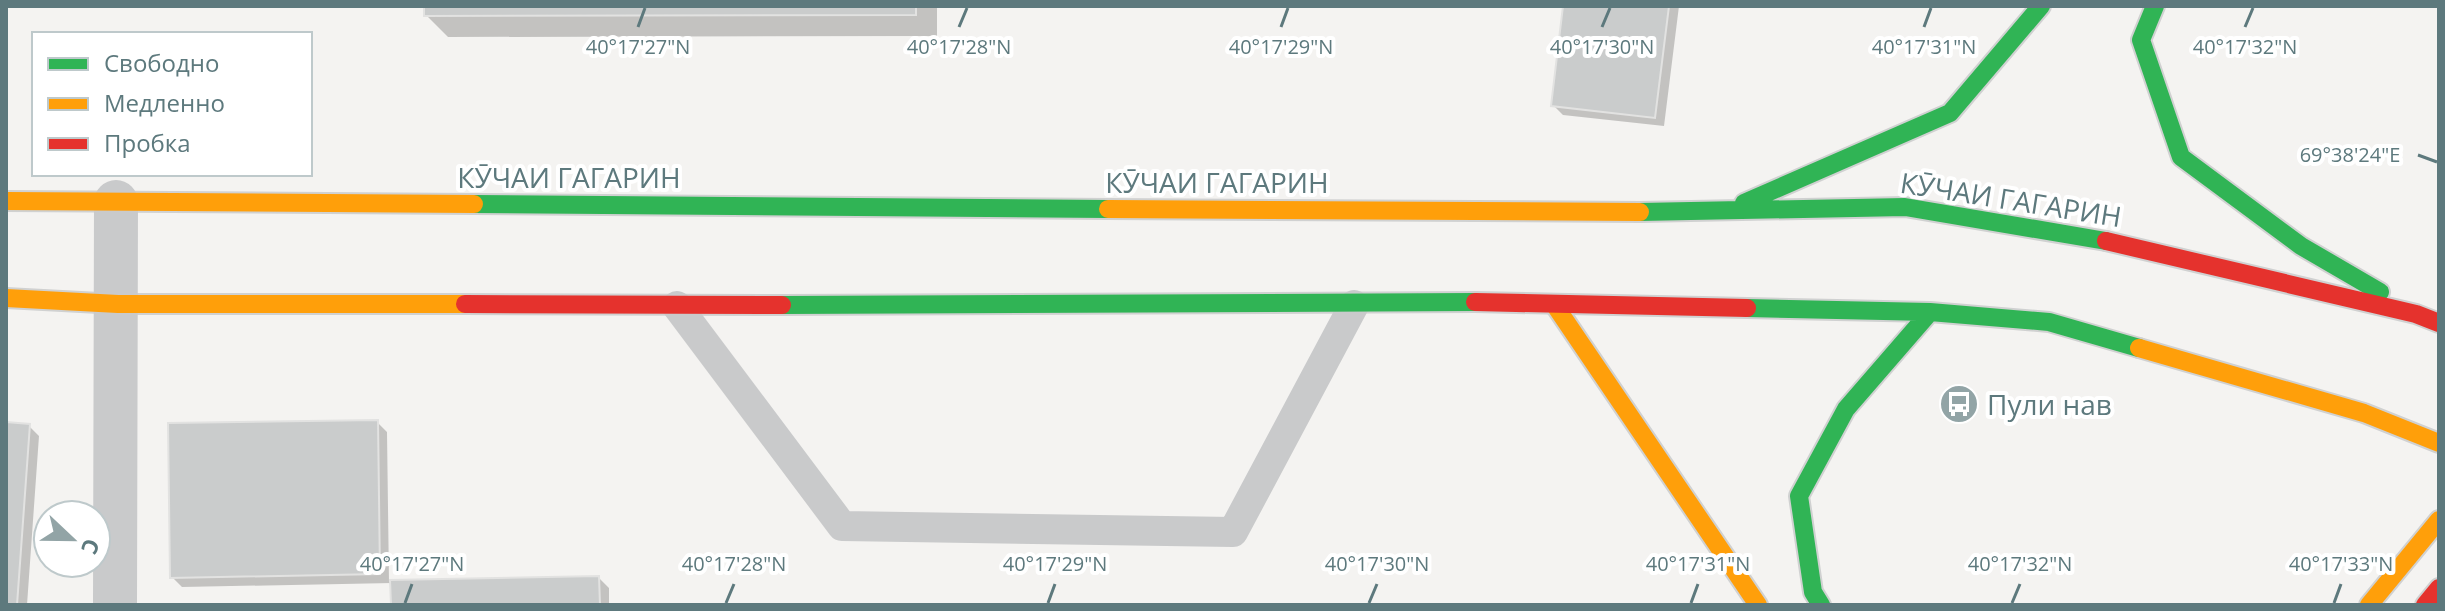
<svg xmlns="http://www.w3.org/2000/svg" width="2445" height="611" font-family="'Open Sans',sans-serif">
	<style>
		.shadow { fill: #0003 }
		.building { fill: #cacccc; stroke: #e2e2e1; stroke-width: 2 }
		.lines { fill: none; stroke-linecap: round; stroke-linejoin: round }
		.fast-casing { stroke: #d0d1d1; stroke-width: 22 }
		.slow-casing { stroke: #d0d1d1; stroke-width: 22 }
		.jam-casing { stroke: #d0d1d1; stroke-width: 22 }
		.lane { stroke: #c9cacb; stroke-width: 30 }
		.street { stroke: #c9cacb; stroke-width: 44 }
		.fast { stroke: #30b455; stroke-width: 18 }
		.slow { stroke: #ff9f0a; stroke-width: 18 }
		.jam { stroke: #e5322d; stroke-width: 18 }
		.ticks { fill: none; stroke: #5d797d; stroke-width: 3 }
		.labels { text-anchor: middle; dominant-baseline: central; stroke-width: 8; stroke-linejoin: round; paint-order: stroke }
		.street-label { font-size: 28px; fill: #5d797d; stroke: #fff }
		.poi-label { font-size: 28px; fill: #5d797d; stroke: #fff; text-anchor: start }
		.ticks-label { font-size: 20px; text-anchor: middle; fill: #5d797d; stroke: #fff; stroke-width: 8; stroke-linejoin: round; paint-order: stroke }
	</style>
	<rect width="100%" height="100%" fill="#f4f3f1"/>
	<!-- shadow -->
	<path class="shadow" d="M 426,6 L 937,6 L 937,36 L 448,37 L 426,15 Z
		M 1565,6 L 1679,6 L 1664,126 L 1563,115 L 1553,105 Z
		M 377,422 L 387,432 L 389,582 L 599,578 L 609,588 L 609,605 L 393,605 L 393,583 L 182,587 L 172,577 Z
		M 6,424 L 29,426 L 39,436 L 27,605 L 6,605 Z"/>
	<!-- building -->
	<path class="building" d="M 424,6 L 916,6 L 916,15 L 424,16 Z
		M 1563,6 L 1669,6 L 1655,118 L 1551,106 Z
		M 378,420 L 380,574 L 170,578 L 168,423 Z
		M 6,422 L 30,424 L 17,605 L 6,605 Z
		M 599,576 L 600,605 L 391,605 L 390,580 Z"/>
	<g class="lines">
		<defs>
			<path id="fast" d="M 2155,6 L 2141,40 L 2181,157 L 2301,246 L 2380,292
				M 1744,203 L 1950,113 L 2041,6
				M 474,204 L 1108,209
				M 1640,212 L 1905,207 L 2106,241
				M 782,305 L 1475,302
				M 1747,308 L 1930,312 L 2049,322 L 2139,348
				M 1821,605 L 1813,592 L 1799,496 L 1846,409 L 1930,312"/>
			<path id="slow" d="M 6,201 L 474,204
				M 1108,209 L 1640,212
				M 6,298 L 118,304 L 465,304
				M 1554,304 L 1758,605
				M 2139,348 L 2364,413 L 2439,443
				M 2369,605 L 2439,520"/>
			<path id="jam" d="M 2106,241 L 2416,314 L 2439,323
				M 1475,302 L 1747,308
				M 465,304 L 782,305
				M 2425,605 L 2439,588"/>
		</defs>
		<!-- fast casing -->
		<use href="#fast" class="fast-casing"/>
		<!-- slow casing -->
		<use href="#slow" class="slow-casing"/>
		<!-- jam casing -->
		<use href="#jam" class="jam-casing"/>
		<!-- lane -->
		<path class="lane" d="M 677,306 L 842,526 L 1233,532 L 1354,305"/>
		<!-- street -->
		<path class="street" d="M 115,605 L 116,202"/>
		<!-- fast -->
		<use href="#fast" class="fast"/>
		<!-- slow -->
		<use href="#slow" class="slow"/>
		<!-- jam -->
		<use href="#jam" class="jam"/>
	</g>
	<!-- ticks -->
	<path class="ticks" d="M 638,27 L 645,8M 959,27 L 967,8M 1281,27 L 1288,8M 1602,27 L 1610,8M 1924,27 L 1931,8M 2245,27 L 2253,8M 2418,155 L 2437,162M 405,603 L 412,584M 726,603 L 734,584M 1048,603 L 1055,584M 1369,603 L 1377,584M 1691,603 L 1698,584M 2012,603 L 2020,584M 2334,603 L 2341,584"/>
	<!-- icons -->
	<defs>
		<symbol id="bus-disc" viewBox="-11 -11 22 22"><circle r="9.5" fill="#92a4a6" stroke="#fff"/><path d="M-5-6H5V4H4V6H2V4H-2V6H-4V4H-5ZM-3.5-4V0h7V-4ZM-3.5 1.2v1.5H-2V1.2ZM2 1.2v1.5H3.5V1.2Z" fill="#fff"/></symbol>
	</defs>
	<g fill-rule="evenodd">
		<use href="#bus-disc" x="1937" y="382" width="44" height="44"/>
	</g>
	<g class="labels">
		<!-- street labels -->
		<g class="street-label">
			<text x="569" y="177">КӮЧАИ ГАГАРИН</text>
			<text x="1217" y="182">КӮЧАИ ГАГАРИН</text>
			<text transform="translate(2011 199) rotate(9)">КӮЧАИ ГАГАРИН</text>
		</g>
		<!-- poi labels -->
		<g class="poi-label">
			<text x="1987" y="404">Пули нав</text>
		</g>
	</g>
	<g class="ticks-label">
		<text x="638" y="54">40°17'27"N</text>
		<text x="959" y="54">40°17'28"N</text>
		<text x="1281" y="54">40°17'29"N</text>
		<text x="1602" y="54">40°17'30"N</text>
		<text x="1924" y="54">40°17'31"N</text>
		<text x="2245" y="54">40°17'32"N</text>
		<text x="2350" y="162">69°38'24"E</text>
		<text x="412" y="571">40°17'27"N</text>
		<text x="734" y="571">40°17'28"N</text>
		<text x="1055" y="571">40°17'29"N</text>
		<text x="1377" y="571">40°17'30"N</text>
		<text x="1698" y="571">40°17'31"N</text>
		<text x="2020" y="571">40°17'32"N</text>
		<text x="2341" y="571">40°17'33"N</text>
	</g>
	<!-- border -->
	<rect width="2445" height="611" fill="none" stroke="#5d797d" stroke-width="16"/>
	<!-- legend -->
	<rect x="32" y="32" width="280" height="144" fill="#ffffff" stroke="#bec9cb" stroke-width="2"/>
	<rect x="48" y="58" width="40" height="12" fill="#30b455" stroke="#bec9cb" stroke-width="2"/>
	<text x="104" y="72" font-size="24" fill="#5d797d">Свободно</text>
	<rect x="48" y="98" width="40" height="12" fill="#ff9f0a" stroke="#bec9cb" stroke-width="2"/>
	<text x="104" y="112" font-size="24" fill="#5d797d">Медленно</text>
	<rect x="48" y="138" width="40" height="12" fill="#e5322d" stroke="#bec9cb" stroke-width="2"/>
	<text x="104" y="152" font-size="24" fill="#5d797d">Пробка</text>
	<!-- north arrow -->
	<g transform="translate(72 539) rotate(112)"><circle r="38" fill="#ffffff" stroke="#bec9cb" stroke-width="2"/>
	<path d="M0-6L14 30L0 20L-14 30Z" fill="#92a4a6"/>
	<text y="-12" font-size="22" font-weight="bold" text-anchor="middle" fill="#5d797d">С</text>
	</g>
</svg>
